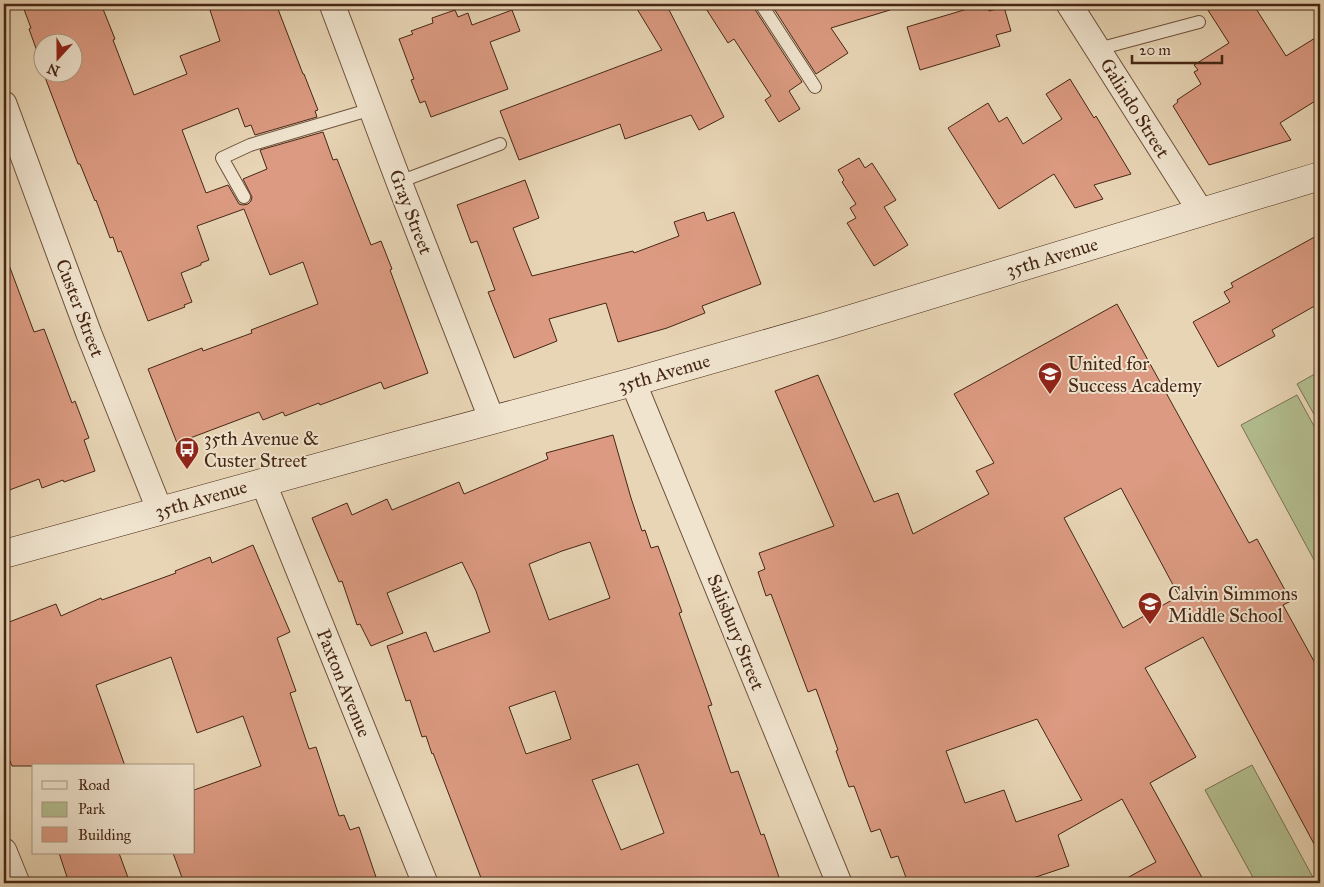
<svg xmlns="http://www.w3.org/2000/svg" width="1324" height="887" font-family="'IM FELL Great Primer',serif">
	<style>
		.green { fill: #b3be90; stroke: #7c7252 }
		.building { fill: #db9a81; stroke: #462714; fill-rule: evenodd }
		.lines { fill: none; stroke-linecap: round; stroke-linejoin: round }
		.lane-casing { stroke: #6e523c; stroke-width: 14 }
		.street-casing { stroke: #6e523c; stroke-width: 27 }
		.secondary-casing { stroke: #462714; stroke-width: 29 }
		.lane { stroke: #f0e4cf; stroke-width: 12 }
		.street { stroke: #f0e4cf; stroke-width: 25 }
		.secondary { stroke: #f0e4cf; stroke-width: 28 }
		.labels { text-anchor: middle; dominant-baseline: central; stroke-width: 4; stroke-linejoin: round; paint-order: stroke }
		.street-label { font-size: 19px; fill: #462714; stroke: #f0e4cf }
		.poi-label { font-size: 19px; fill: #462714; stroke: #f0e4cf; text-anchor: start }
	</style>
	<rect width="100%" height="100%" fill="#e8d5b5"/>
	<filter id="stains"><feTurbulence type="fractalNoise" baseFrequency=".004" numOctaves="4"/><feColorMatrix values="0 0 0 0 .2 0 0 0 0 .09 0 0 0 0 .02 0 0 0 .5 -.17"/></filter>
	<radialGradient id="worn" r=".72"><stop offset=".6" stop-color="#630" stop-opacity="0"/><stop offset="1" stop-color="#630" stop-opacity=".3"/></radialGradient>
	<!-- green -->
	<path class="green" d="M 1320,371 L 1320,425 L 1297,384 Z
		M 1297,395 L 1320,437 L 1320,571 L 1241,425 Z
		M 1252,765 L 1316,883 L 1256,883 L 1205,790 Z"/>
	<!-- building -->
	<path class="building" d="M 22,4 L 101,4 L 115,39 L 113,40 L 134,95 L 187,74 L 180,56 L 220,41 L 210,10 L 227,4 L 276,4 L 303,74 L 304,74 L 318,110 L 315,111 L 317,117 L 255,135 L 251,125 L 245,127 L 238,108 L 182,130 L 206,193 L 228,185 L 239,204 L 243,205 L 248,204 L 251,201 L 252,197 L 243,179 L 267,169 L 260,150 L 323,132 L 333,160 L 337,159 L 371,245 L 381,241 L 392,269 L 390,270 L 428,373 L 384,389 L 381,382 L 320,405 L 319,403 L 285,416 L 283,412 L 263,420 L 259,412 L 177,443 L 148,369 L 202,348 L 203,351 L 252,333 L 251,330 L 318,304 L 303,262 L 270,275 L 244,209 L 197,226 L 209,260 L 201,263 L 201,265 L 181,273 L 192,302 L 184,305 L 185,307 L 148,321 L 121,251 L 118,252 L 113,237 L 110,238 L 96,200 L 95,201 L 80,164 L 78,164 L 43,72 L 72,72 L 72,42 L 42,42 L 42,65 L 29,29 L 31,28 Z
		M 634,4 L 666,4 L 724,117 L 699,130 L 691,115 L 625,139 L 620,124 L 519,160 L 500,111 L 662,50 Z
		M 703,4 L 753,4 L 754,8 L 802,82 L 789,91 L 800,109 L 779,122 L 765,100 L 771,96 L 734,39 L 728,43 Z
		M 771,4 L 889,4 L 890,10 L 831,28 L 848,53 L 816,74 Z
		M 984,4 L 987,4 L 989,11 L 1004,7 L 1011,31 L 996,35 L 1000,46 L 920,70 L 907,27 Z
		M 1204,4 L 1253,4 L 1286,56 L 1320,35 L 1320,98 L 1280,123 L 1291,140 L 1209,165 L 1173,106 L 1178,102 L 1177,100 L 1201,84 L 1194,72 L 1198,70 L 1194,65 L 1229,43 Z
		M 455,10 L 458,17 L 468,13 L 472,25 L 512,10 L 520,31 L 490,42 L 508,89 L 431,117 L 425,101 L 420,103 L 411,80 L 414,79 L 399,39 L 413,34 L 411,31 L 433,23 L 432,18 Z
		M 1070,79 L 1094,118 L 1096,116 L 1131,174 L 1094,185 L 1103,199 L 1075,208 L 1054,174 L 999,209 L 948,128 L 988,103 L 999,122 L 1007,117 L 1023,144 L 1062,119 L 1046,94 Z
		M 859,158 L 865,168 L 872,163 L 896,200 L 884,207 L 908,245 L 874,266 L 847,223 L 856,218 L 850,208 L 856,204 L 842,182 L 844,180 L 838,170 Z
		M 525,180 L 539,218 L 513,228 L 532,276 L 633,251 L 634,253 L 679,236 L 674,222 L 704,212 L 707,221 L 734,212 L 761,284 L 702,306 L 705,313 L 667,328 L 618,342 L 606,303 L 549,319 L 557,341 L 514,358 L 488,292 L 495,290 L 477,241 L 471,243 L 457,205 Z
		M 1320,234 L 1320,303 L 1272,330 L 1275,336 L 1218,367 L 1193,322 L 1230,302 L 1224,292 L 1233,287 L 1231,283 Z
		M 4,257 L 6,257 L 34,332 L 44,329 L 72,403 L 75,401 L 89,438 L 84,440 L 95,471 L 64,482 L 63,480 L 42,488 L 39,479 L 4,492 Z
		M 1117,304 L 1249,543 L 1257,539 L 1291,601 L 1283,605 L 1320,672 L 1320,855 L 1203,637 L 1145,668 L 1196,757 L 1150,783 L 1205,883 L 1118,883 L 1156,862 L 1122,799 L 1058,835 L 1069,866 L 1018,883 L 908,883 L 898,856 L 891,858 L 880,829 L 871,832 L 854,786 L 849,787 L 836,751 L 838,750 L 816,689 L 808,692 L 771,594 L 766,596 L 758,572 L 765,569 L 759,553 L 834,526 L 775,391 L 818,375 L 874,502 L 898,493 L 913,534 L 989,494 L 976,471 L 994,463 L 954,394 ZM 1121,488 L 1179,596 L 1123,628 L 1064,518 ZM 1037,719 L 1082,800 L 1016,822 L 1004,790 L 965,803 L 946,751 Z
		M 613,435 L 631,498 L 642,531 L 645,530 L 651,548 L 658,546 L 682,612 L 679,613 L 712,705 L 708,706 L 731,773 L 738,771 L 761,835 L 764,834 L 781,883 L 483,883 L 433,753 L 432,754 L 426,736 L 422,737 L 410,700 L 406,701 L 387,646 L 426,632 L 434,652 L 490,632 L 476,591 L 462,562 L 387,593 L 403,633 L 371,646 L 360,624 L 357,625 L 342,581 L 339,582 L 312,518 L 347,503 L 352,515 L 387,499 L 392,510 L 459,482 L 464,494 L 548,459 L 546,453 ZM 590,542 L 610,598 L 549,620 L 529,564 L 562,551 ZM 555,691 L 571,739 L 526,754 L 509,707 ZM 638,764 L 664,833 L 621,850 L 592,780 Z
		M 253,545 L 290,632 L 277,638 L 296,691 L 290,693 L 309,749 L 316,747 L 339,816 L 344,815 L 350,830 L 359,827 L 378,883 L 184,883 L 173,853 L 194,853 L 194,790 L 261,766 L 243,716 L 197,733 L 171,657 L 96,685 L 125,766 L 12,766 L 4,747 L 4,624 L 56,604 L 61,616 L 101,598 L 102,600 L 176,573 L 175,571 L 210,557 L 212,563 Z
		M 59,853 L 119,853 L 130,883 L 69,883 Z"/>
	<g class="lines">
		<defs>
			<path id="lane" d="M 761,4 L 815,87
				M 1098,49 L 1199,22
				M 399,182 L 500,144
				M 244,197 L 222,158 L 250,145 L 372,109"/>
			<path id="street" d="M 332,4 L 399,182 L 492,420
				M 1069,4 L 1201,212
				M 4,104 L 89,334 L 160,511
				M 633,382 L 839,883
				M 263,482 L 425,883
				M 4,851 L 17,883"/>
			<path id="secondary" d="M 4,554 L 388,448 L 633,382 L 828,326 L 1320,176"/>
		</defs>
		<!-- lane casing -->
		<use href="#lane" class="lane-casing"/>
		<!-- street casing -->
		<use href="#street" class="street-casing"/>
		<!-- secondary casing -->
		<use href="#secondary" class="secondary-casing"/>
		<!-- lane -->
		<use href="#lane" class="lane"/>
		<!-- street -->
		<use href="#street" class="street"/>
		<!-- secondary -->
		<use href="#secondary" class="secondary"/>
	</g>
	<!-- icons -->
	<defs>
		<symbol id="school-pin" viewBox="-11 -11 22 30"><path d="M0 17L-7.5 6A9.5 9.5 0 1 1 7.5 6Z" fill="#8f2418" stroke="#f0e4cf"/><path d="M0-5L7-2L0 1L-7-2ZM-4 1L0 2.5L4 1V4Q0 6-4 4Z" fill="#fff"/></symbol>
		<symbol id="bus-pin" viewBox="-11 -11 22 30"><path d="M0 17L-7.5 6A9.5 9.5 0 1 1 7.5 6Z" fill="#8f2418" stroke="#f0e4cf"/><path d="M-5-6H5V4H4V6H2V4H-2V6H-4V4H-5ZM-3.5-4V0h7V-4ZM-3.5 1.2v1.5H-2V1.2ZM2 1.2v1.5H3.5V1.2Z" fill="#fff"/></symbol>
	</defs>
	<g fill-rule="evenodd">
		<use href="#school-pin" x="1036" y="360" width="28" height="38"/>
		<use href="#bus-pin" x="173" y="435" width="28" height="38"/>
		<use href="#school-pin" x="1136" y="590" width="28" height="38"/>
	</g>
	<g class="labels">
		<!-- street labels -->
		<g class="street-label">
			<text transform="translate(1135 108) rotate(58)">Galindo Street</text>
			<text transform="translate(411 212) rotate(69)">Gray Street</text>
			<text transform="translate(1052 257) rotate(-17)">35th Avenue</text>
			<text transform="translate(80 308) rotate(69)">Custer Street</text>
			<text transform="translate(664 373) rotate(-16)">35th Avenue</text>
			<text transform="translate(201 499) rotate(-16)">35th Avenue</text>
			<text transform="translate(736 632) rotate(68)">Salisbury Street</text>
			<text transform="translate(344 683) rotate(68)">Paxton Avenue</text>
		</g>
		<!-- poi labels -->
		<g class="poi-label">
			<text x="1068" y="363">United for<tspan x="1068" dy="22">Success Academy</tspan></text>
			<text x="204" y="438">35th Avenue &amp;<tspan x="204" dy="22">Custer Street</tspan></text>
			<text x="1168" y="593">Calvin Simmons<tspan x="1168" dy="22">Middle School</tspan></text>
		</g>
	</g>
	<!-- margin -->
	<rect width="1324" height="887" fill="none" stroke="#e8d5b5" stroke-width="20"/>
	<rect x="5" y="5" width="1314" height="877" fill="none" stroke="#462714" stroke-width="2.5"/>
	<rect x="10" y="10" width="1304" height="867" fill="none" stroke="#462714"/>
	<!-- legend -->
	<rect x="32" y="764" width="162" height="90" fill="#f0e4cf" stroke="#ac9884"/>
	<rect x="42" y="781" width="25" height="8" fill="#f0e4cf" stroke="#ac9884"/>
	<text x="78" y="790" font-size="15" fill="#462714">Road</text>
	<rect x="42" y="802" width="25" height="15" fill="#b3be90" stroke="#ac9884"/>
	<text x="78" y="814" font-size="15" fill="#462714">Park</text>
	<rect x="42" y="827" width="25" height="15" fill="#db9a81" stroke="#ac9884"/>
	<text x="78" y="840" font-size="15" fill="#462714">Building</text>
	<!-- north arrow -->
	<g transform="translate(58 58) rotate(201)"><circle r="24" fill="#f0e4cf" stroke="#ac9884"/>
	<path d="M0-4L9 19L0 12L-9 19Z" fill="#8f2418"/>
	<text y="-8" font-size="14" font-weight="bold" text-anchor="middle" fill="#462714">N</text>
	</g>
	<!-- scale -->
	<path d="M1132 55v8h90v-8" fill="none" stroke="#462714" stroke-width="2.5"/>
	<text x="1139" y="55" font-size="15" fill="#462714" stroke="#f0e4cf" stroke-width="4" paint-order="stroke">20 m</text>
	<rect width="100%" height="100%" filter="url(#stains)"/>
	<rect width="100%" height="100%" fill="url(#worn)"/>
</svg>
